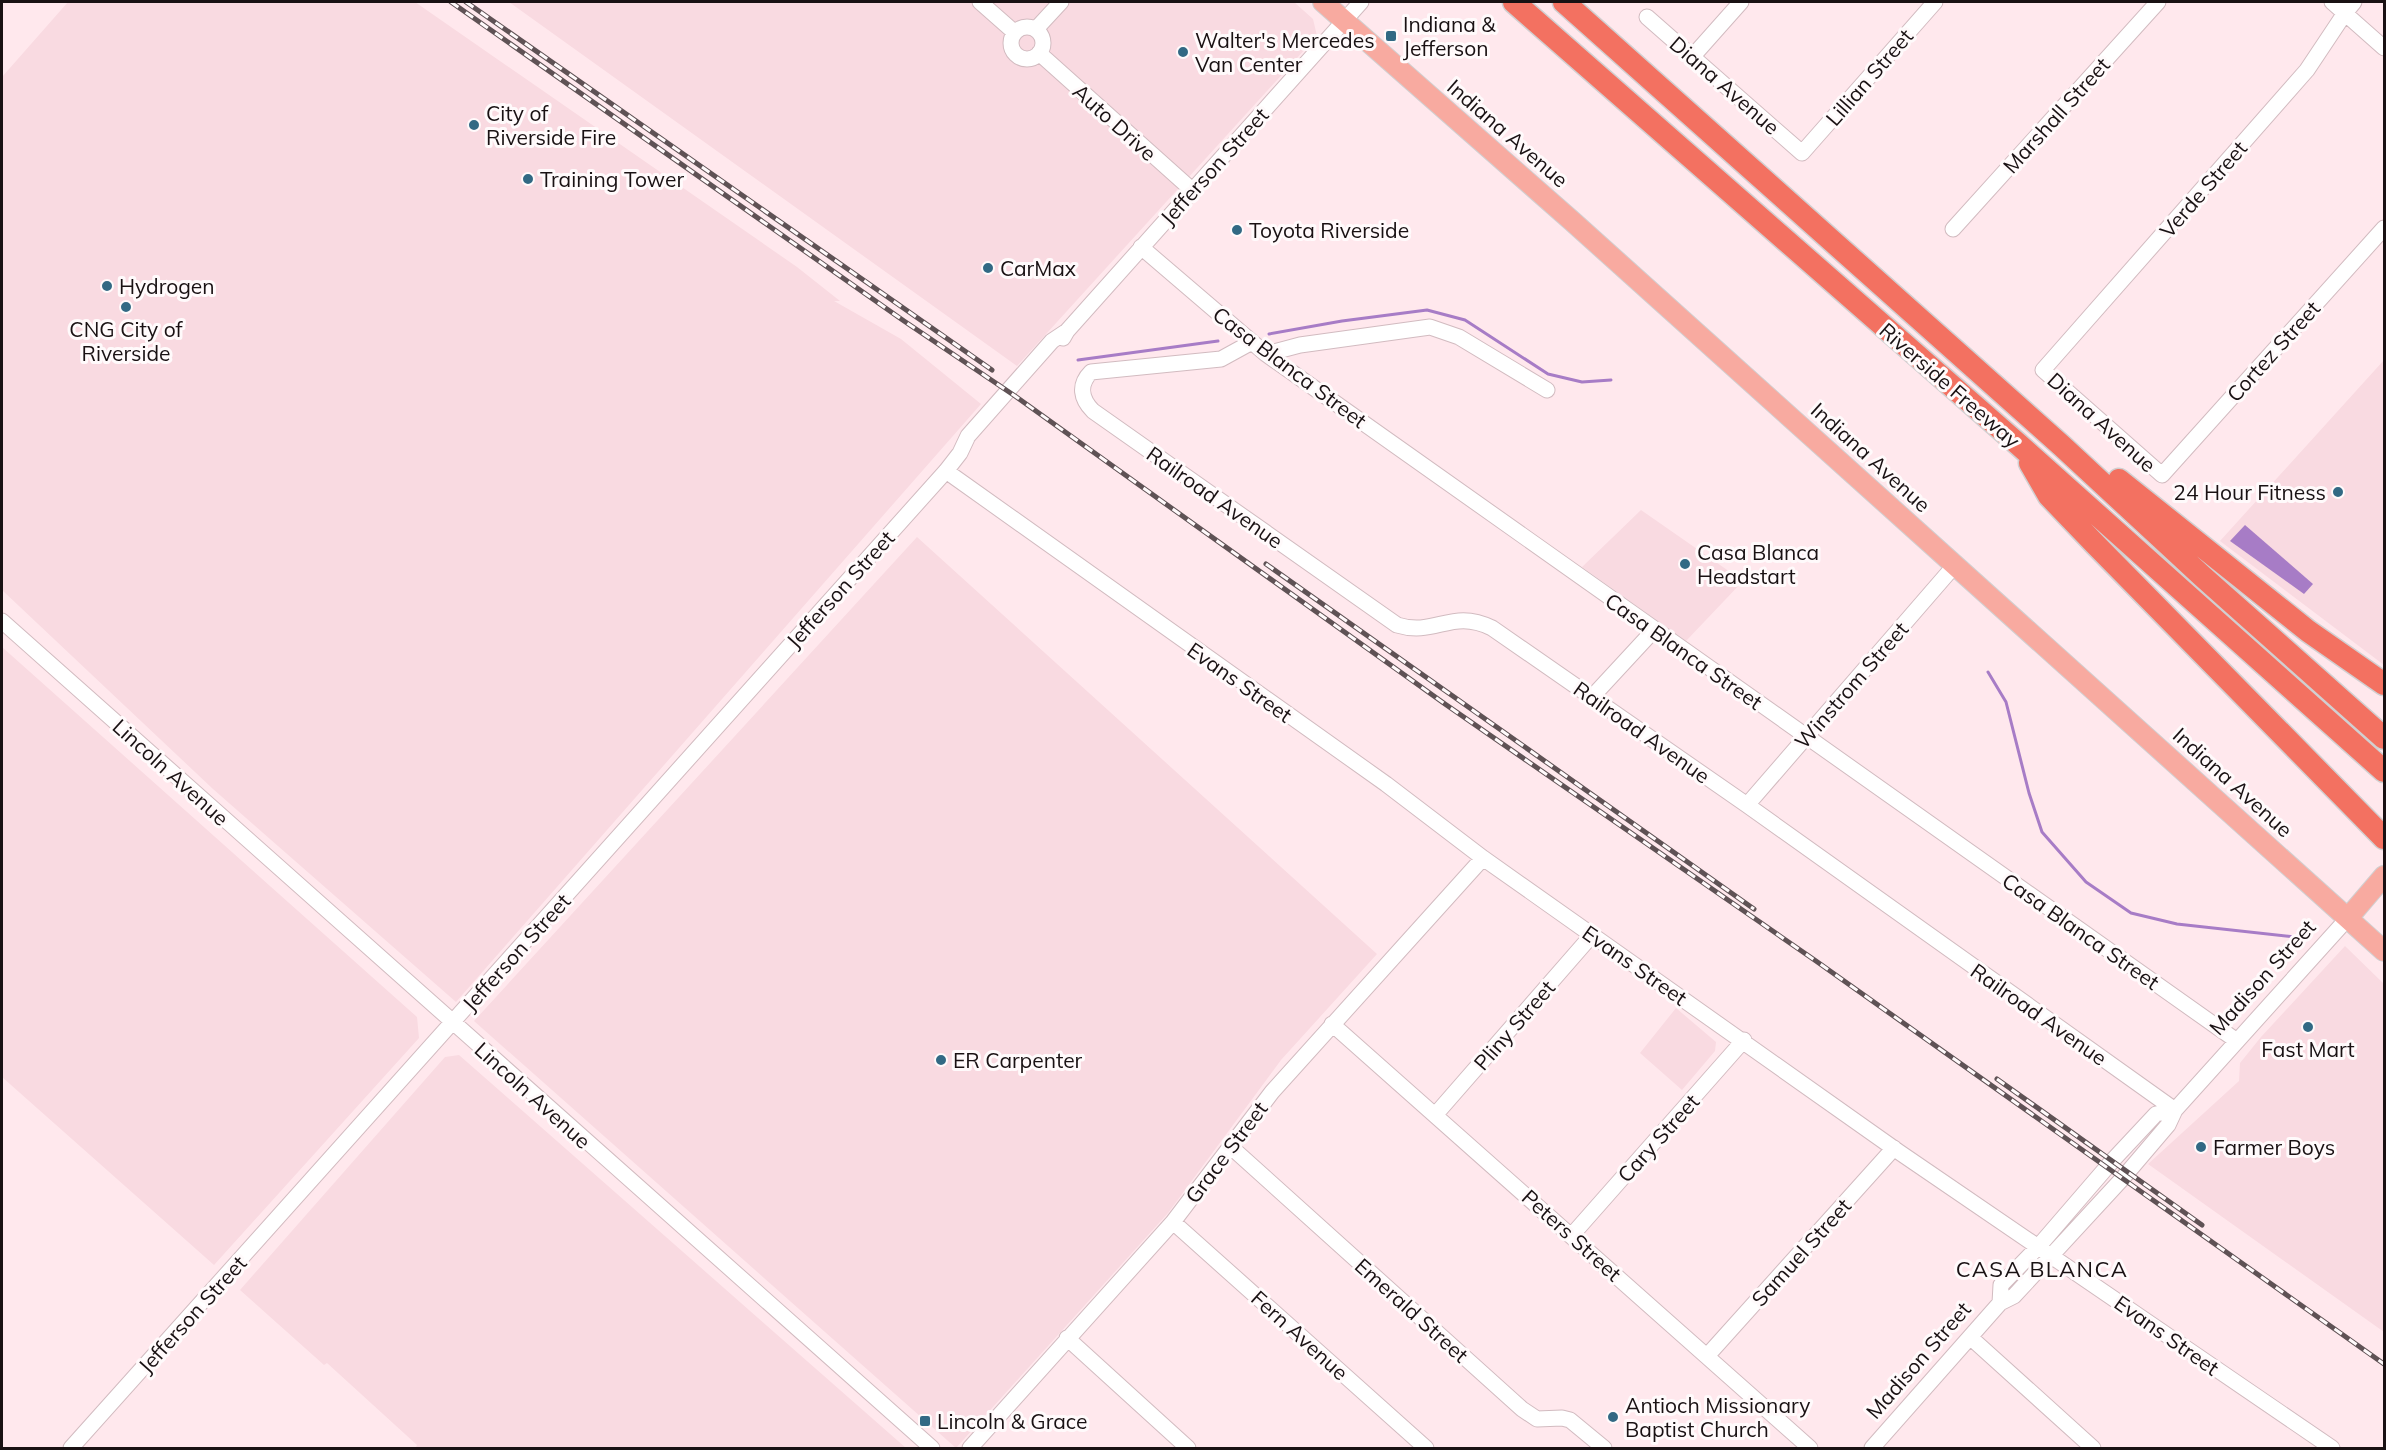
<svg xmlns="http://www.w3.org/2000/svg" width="2386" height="1450" font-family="Mulish,sans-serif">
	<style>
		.built { fill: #f9dae1 }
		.water { fill: #a77cc6 }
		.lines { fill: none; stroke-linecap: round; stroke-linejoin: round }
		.stream { stroke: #a77cc6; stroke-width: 3 }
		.minor-casing { stroke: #d2bbc0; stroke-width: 17 }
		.major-casing { stroke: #d1cfd0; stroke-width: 22 }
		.highway-casing { stroke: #d1cfd0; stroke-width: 25 }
		.minor { stroke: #fff; stroke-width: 15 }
		.major { stroke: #f8aaa0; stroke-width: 20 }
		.highway { stroke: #f37161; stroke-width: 22 }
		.rail-casing { stroke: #5f5255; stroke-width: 5 }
		.rail { stroke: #fffafb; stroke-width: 3; stroke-dasharray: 9; stroke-linecap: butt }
		.poi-dot { fill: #326984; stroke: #fffafb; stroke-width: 2 }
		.labels { text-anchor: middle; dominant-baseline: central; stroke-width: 6; stroke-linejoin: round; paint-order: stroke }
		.poi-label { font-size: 21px; fill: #191113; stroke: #fffafb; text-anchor: start }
		.street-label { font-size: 21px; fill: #191113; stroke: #fffafb }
		.neighbourhood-label { font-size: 22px; letter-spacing: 1.5px; fill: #191113; stroke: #fffafb }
	</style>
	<rect width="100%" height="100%" fill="#ffe8ed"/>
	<!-- built -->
	<path class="built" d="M 68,2 L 415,2 L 797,267 L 840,301 L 834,301 L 901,339 L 981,404 L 456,1002 L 213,789 L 2,590 L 2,77 Z
		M 509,2 L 1294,2 L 1313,19 L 1317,36 L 1017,366 Z
		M 2384,360 L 2384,665 L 2220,541 Z
		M 1641,510 L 1743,581 L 1686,641 L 1582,567 Z
		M 917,537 L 1377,954 L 1281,1060 L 1168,1213 L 956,1448 L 474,1021 Z
		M 2,647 L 417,1017 L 419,1038 L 214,1265 L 2,1077 Z
		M 2345,946 L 2384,984 L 2384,1332 L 2148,1164 L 2239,1081 L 2240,1063 L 2261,1037 Z
		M 1676,1008 L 1716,1042 L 1715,1051 L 1682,1090 L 1640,1053 Z
		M 459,1055 L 906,1448 L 418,1448 L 416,1447 L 417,1445 L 327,1363 L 324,1365 L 240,1290 L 445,1057 Z"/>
	<!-- water -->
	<path class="water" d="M 2245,525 L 2313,584 L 2304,594 L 2230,541 Z"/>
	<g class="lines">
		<!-- stream -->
		<path class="stream" d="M 1269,334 L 1342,321 L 1427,310 L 1465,320 L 1548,374 L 1582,382 L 1611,380
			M 1078,360 L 1218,341
			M 1988,672 L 2006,702 L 2029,793 L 2042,832 L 2086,882 L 2131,913 L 2177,924 L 2295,937"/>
		<defs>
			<path id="minor" d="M 980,2 L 1014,32
				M 2332,2 L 2384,48
				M 2354,2 L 2345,13 L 2307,70 L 2043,370 L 2162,475 L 2384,228
				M 1647,17 L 1802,153 L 1935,2
				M1011 43a16 16 0 1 1 32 0a16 16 0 1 1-32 0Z
				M 1036,29 L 1061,2
				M 1039,53 L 1192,190
				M 1693,56 L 1741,2
				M 1953,229 L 2158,2
				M 1141,247 L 1266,354 L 2237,1041
				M 1063,338 L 1067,331 L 1361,2
				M 1252,342 L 1221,359 L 1091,372 C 1078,385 1081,399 1093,411 L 1397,625 C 1436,637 1451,608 1492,628 L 1747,805 L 2175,1110
				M 1266,354 L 1300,345 L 1430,327 L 1459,337 L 1547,390
				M 946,471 L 1386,784 L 1483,858 L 1592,935 L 1899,1152 L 2332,1448
				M 2,621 L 932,1448
				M 1592,697 L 1654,630
				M 1747,805 L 1955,565
				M 1332,1024 L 1810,1448
				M 1436,1114 L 1592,935
				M 1231,1147 L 1522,1409 L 1537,1419 L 1562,1418 L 1570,1420 L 1604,1448
				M 1173,1222 L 1426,1448
				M 1572,1235 L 1744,1040
				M 2000,1303 L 2001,1285 L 2038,1247 L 2113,1160 L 2156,1114 L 2175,1110
				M 1970,1337 L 2093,1448
				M 1067,1338 L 1188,1448
				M 1707,1356 L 1894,1148
				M 71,1448 L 946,471 L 960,453 L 968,436 L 1052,341 L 1067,331
				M 970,1448 L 1173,1222 L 1272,1092 L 1483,858
				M 1872,1448 L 2000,1303 L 2014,1296 L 2122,1179 L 2168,1125 L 2175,1110 L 2348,918"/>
			<path id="major" d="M 1323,2 L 1572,221 L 2384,951
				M 2348,918 L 2384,876"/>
			<path id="highway" d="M 1514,2 L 2018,444 L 2384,771
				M 1564,2 L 2062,446 L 2202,576 L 2384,738
				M 2030,463 L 2049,496 L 2095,544 L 2384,838
				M 2119,480 L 2308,631 L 2384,684"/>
		</defs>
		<!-- minor casing -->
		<use href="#minor" class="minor-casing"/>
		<!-- major casing -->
		<use href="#major" class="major-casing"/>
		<!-- highway casing -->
		<use href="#highway" class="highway-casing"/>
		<!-- minor -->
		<use href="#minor" class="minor"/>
		<!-- major -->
		<use href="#major" class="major"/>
		<!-- highway -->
		<use href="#highway" class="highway"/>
		<defs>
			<path id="rail" d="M 451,2 L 904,321 L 1015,396 L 1445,704 L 1816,961 L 2384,1364
				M 466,2 L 992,370
				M 1266,564 L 1754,909
				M 1997,1079 L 2202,1225"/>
		</defs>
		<!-- rail casing -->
		<use href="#rail" class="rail-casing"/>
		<!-- rail -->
		<use href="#rail" class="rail"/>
	</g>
	<!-- markers -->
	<g class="poi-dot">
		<rect x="1385" y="30" width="12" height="12" rx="3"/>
		<circle cx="1183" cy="52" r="6"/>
		<circle cx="474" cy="125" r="6"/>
		<circle cx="528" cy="179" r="6"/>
		<circle cx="1237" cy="230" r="6"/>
		<circle cx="988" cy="268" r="6"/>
		<circle cx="107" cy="286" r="6"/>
		<circle cx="126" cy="307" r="6"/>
		<circle cx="2338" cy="492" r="6"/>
		<circle cx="1685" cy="564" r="6"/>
		<circle cx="2308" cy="1027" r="6"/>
		<circle cx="941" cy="1060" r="6"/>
		<circle cx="2201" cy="1147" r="6"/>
		<circle cx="1613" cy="1417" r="6"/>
		<rect x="919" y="1415" width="12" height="12" rx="3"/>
	</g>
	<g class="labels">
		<!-- poi labels -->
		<g class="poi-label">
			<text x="1403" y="24">Indiana &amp;<tspan x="1403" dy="24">Jefferson</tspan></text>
			<text x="1195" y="40">Walter's Mercedes<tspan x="1195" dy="24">Van Center</tspan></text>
			<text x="486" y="113">City of<tspan x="486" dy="24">Riverside Fire</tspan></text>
			<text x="540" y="179">Training Tower</text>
			<text x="1249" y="230">Toyota Riverside</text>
			<text x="1000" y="268">CarMax</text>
			<text x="119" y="286">Hydrogen</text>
			<text x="126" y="329" text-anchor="middle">CNG City of<tspan x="126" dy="24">Riverside</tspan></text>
			<text x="2326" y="492" text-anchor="end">24 Hour Fitness</text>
			<text x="1697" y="552">Casa Blanca<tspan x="1697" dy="24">Headstart</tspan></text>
			<text x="2308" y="1049" text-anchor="middle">Fast Mart</text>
			<text x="953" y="1060">ER Carpenter</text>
			<text x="2213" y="1147">Farmer Boys</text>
			<text x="1625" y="1405">Antioch Missionary<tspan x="1625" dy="24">Baptist Church</tspan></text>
			<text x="937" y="1421">Lincoln &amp; Grace</text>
		</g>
		<!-- street labels -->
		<g class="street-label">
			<text transform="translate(1869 77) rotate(-49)">Lillian Street</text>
			<text transform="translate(1725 85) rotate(41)">Diana Avenue</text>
			<text transform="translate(2056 115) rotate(-48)">Marshall Street</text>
			<text transform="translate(1115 122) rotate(42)">Auto Drive</text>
			<text transform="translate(1508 133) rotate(41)">Indiana Avenue</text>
			<text transform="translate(1214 166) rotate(-48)">Jefferson Street</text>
			<text transform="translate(2203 189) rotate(-49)">Verde Street</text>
			<text transform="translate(2273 351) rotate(-48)">Cortez Street</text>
			<text transform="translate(1290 367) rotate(37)">Casa Blanca Street</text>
			<text transform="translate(1950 385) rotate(41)">Riverside Freeway</text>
			<text transform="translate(2102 422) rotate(42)">Diana Avenue</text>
			<text transform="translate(1871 457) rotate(42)">Indiana Avenue</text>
			<text transform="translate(1215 497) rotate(35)">Railroad Avenue</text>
			<text transform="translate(840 589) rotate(-48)">Jefferson Street</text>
			<text transform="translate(1684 651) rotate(35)">Casa Blanca Street</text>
			<text transform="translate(1240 682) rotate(35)">Evans Street</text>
			<text transform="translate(1851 685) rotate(-49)">Winstrom Street</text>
			<text transform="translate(1642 732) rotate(35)">Railroad Avenue</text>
			<text transform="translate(171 772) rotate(42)">Lincoln Avenue</text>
			<text transform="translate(2233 782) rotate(42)">Indiana Avenue</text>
			<text transform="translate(2081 931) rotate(35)">Casa Blanca Street</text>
			<text transform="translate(516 952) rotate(-48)">Jefferson Street</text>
			<text transform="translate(1635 965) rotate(35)">Evans Street</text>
			<text transform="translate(2262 977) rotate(-48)">Madison Street</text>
			<text transform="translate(2039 1014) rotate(35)">Railroad Avenue</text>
			<text transform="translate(1514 1025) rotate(-49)">Pliny Street</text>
			<text transform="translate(533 1095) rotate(42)">Lincoln Avenue</text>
			<text transform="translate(1658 1138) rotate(-48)">Cary Street</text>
			<text transform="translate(1226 1152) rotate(-53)">Grace Street</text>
			<text transform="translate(1572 1235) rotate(42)">Peters Street</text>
			<text transform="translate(1801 1252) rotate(-48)">Samuel Street</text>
			<text transform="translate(1412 1310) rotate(42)">Emerald Street</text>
			<text transform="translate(192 1314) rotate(-48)">Jefferson Street</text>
			<text transform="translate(1300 1335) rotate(42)">Fern Avenue</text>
			<text transform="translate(2167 1335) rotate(35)">Evans Street</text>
			<text transform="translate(1918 1360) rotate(-49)">Madison Street</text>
		</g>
		<!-- neighbourhood labels -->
		<g class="neighbourhood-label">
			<text x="2042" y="1269">CASA BLANCA</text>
		</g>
	</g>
	<!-- border -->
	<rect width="2386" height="1450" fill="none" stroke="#191113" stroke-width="6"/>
</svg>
